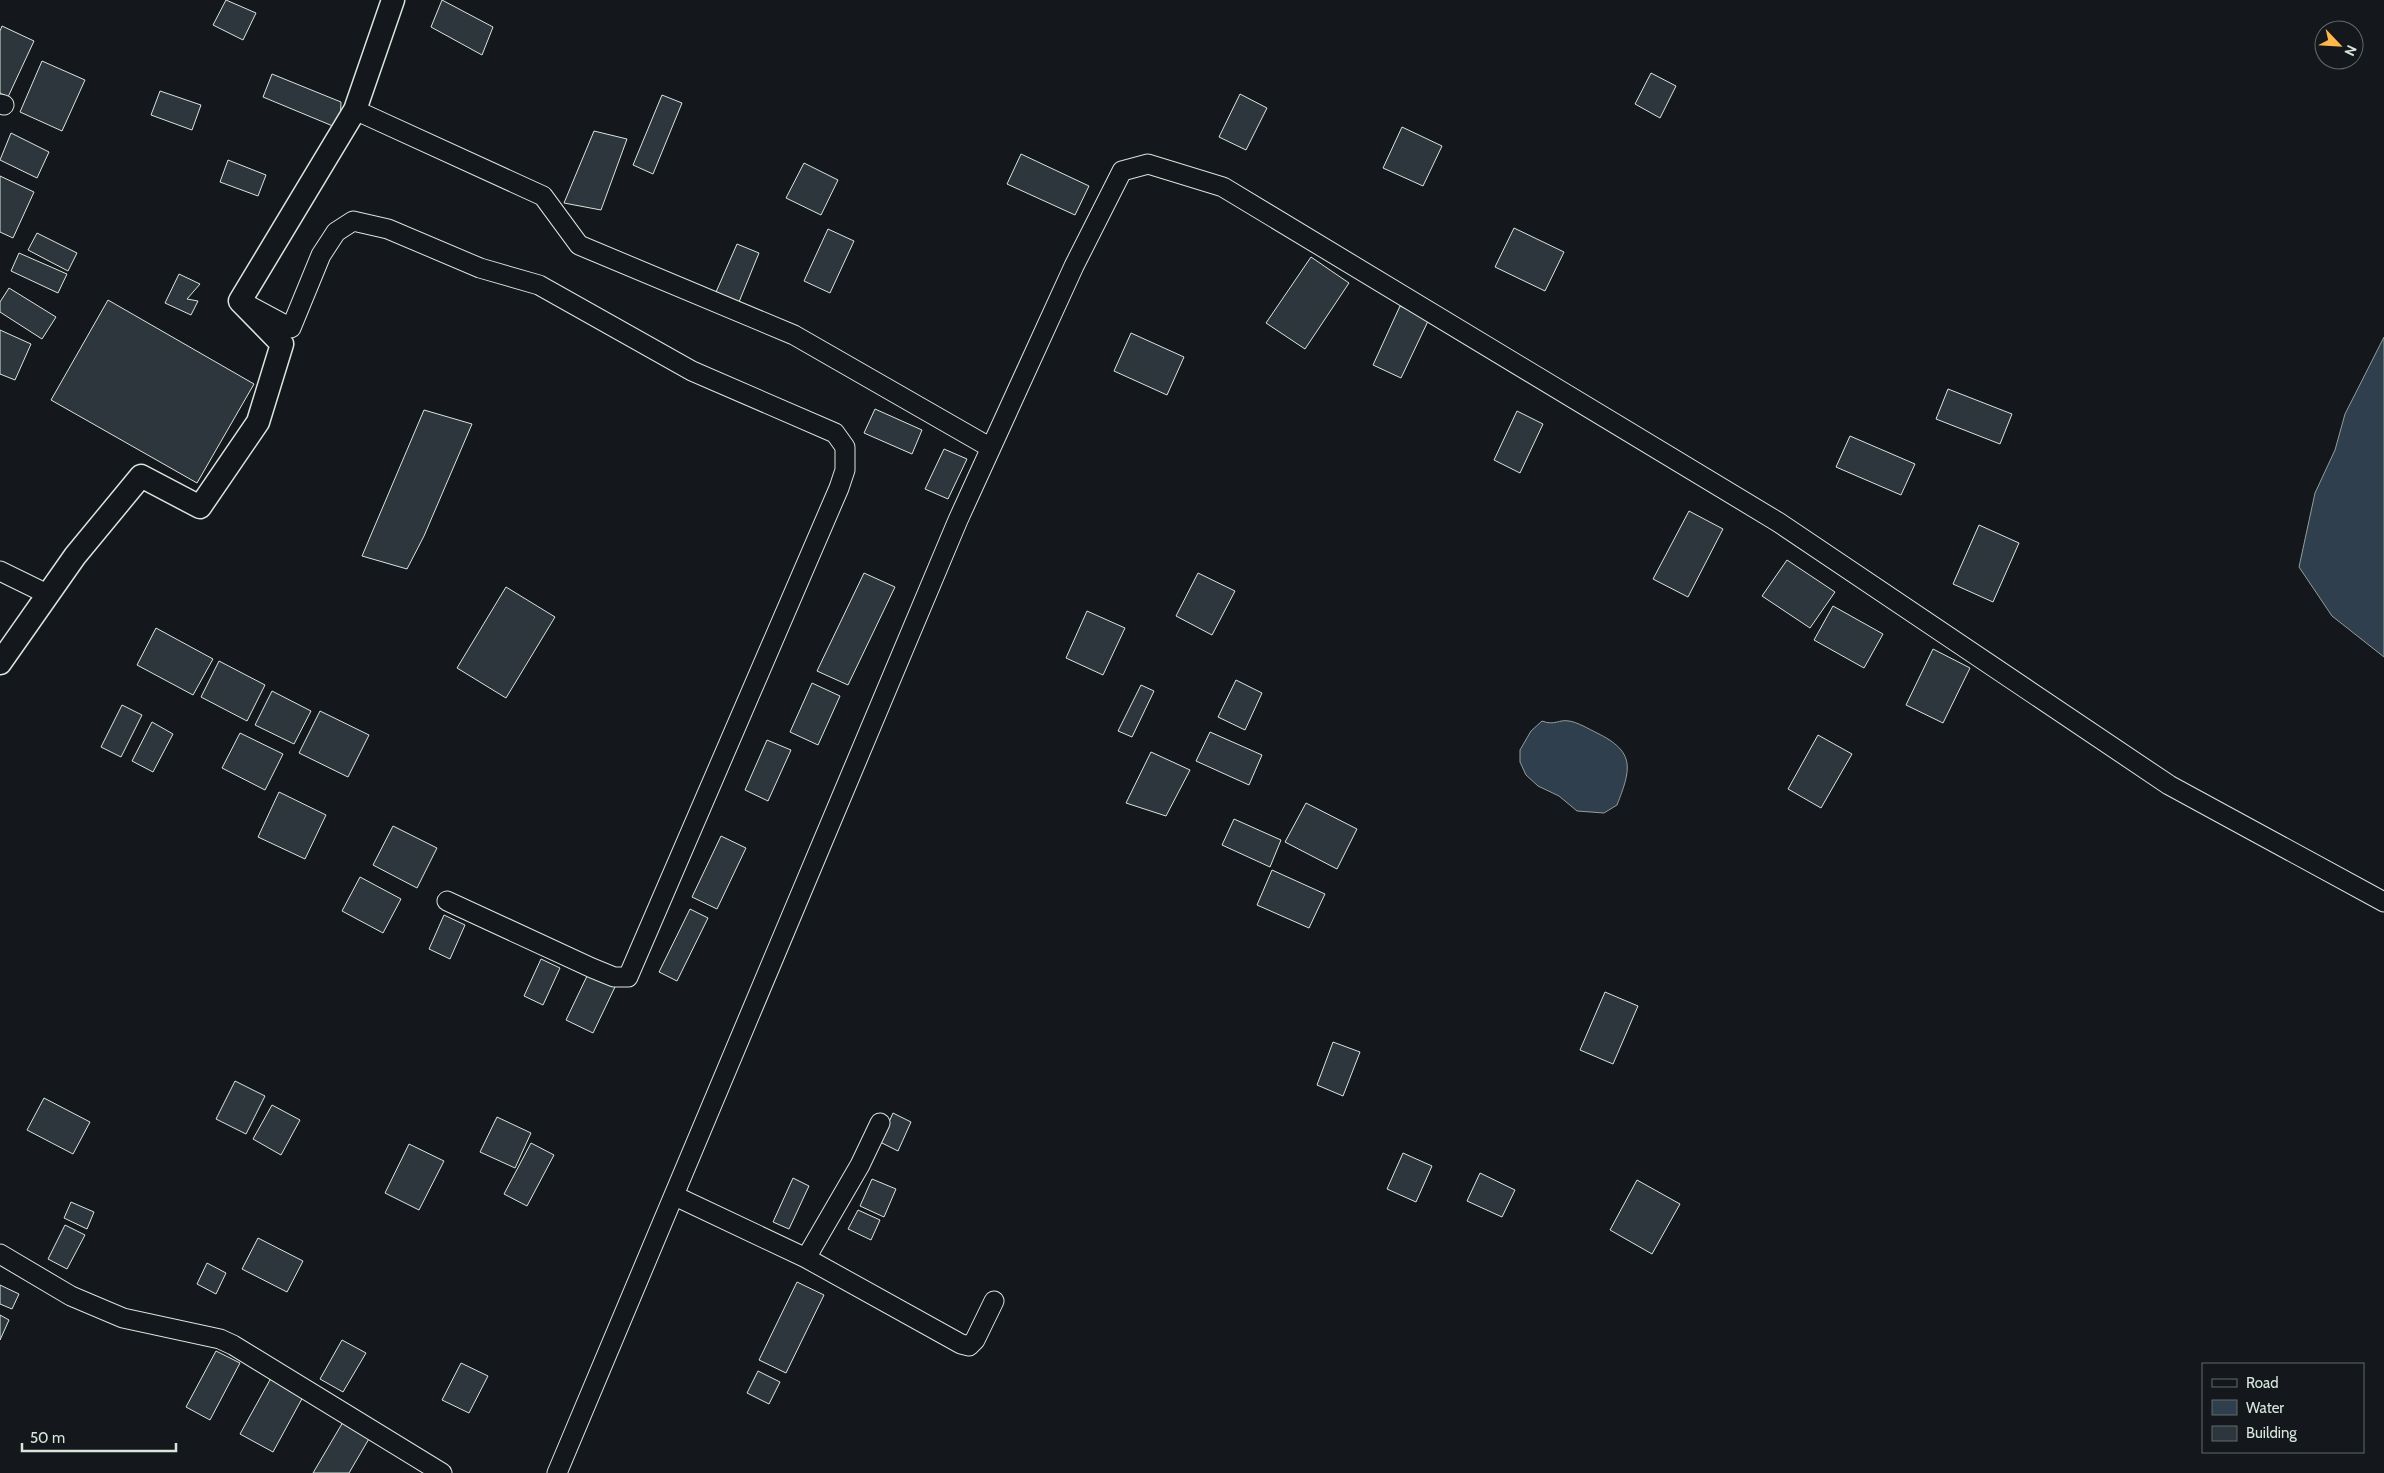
<svg xmlns="http://www.w3.org/2000/svg" width="2384" height="1473" font-family="Cabin,sans-serif">
	<style>
		.water { fill: #2f3f4d; stroke: #939e99 }
		.building { fill: #2c363c; stroke: #d8e6dc }
		.lines { fill: none; stroke-linecap: round; stroke-linejoin: round }
		.minor-casing { stroke: #d8e6dc; stroke-width: 21 }
		.tertiary-casing { stroke: #d8e6dc; stroke-width: 25 }
		.minor { stroke: #14181c; stroke-width: 19 }
		.tertiary { stroke: #14181c; stroke-width: 22 }
	</style>
	<rect width="100%" height="100%" fill="#14181c"/>
	<!-- water -->
	<path class="water" d="M 2384,337 L 2384,657 L 2332,616 L 2299,567 L 2315,493 L 2335,450 L 2345,414 Z
		M 1542,721 C 1555,726 1559,719 1569,721 C 1577,722 1589,729 1597,733 C 1636,752 1631,769 1617,805 L 1604,813 L 1577,811 L 1559,796 L 1538,786 L 1526,775 L 1520,762 L 1520,750 L 1531,731 Z"/>
	<!-- building -->
	<path class="building" d="M 226,0 L 256,13 L 243,40 L 213,25 Z
		M 442,0 L 493,27 L 482,55 L 431,27 Z
		M 2,26 L 34,41 L 8,97 L 0,93 L 0,31 Z
		M 42,61 L 85,80 L 62,131 L 20,112 Z
		M 1651,73 L 1676,86 L 1660,118 L 1635,104 Z
		M 272,74 L 341,102 L 340,129 L 263,97 Z
		M 160,91 L 201,105 L 192,130 L 151,115 Z
		M 1240,94 L 1267,108 L 1246,150 L 1219,137 Z
		M 662,95 L 682,103 L 653,174 L 633,165 Z
		M 1402,127 L 1442,146 L 1423,186 L 1383,168 Z
		M 594,131 L 627,139 L 601,210 L 564,203 Z
		M 11,133 L 49,152 L 37,178 L 0,160 Z
		M 1021,154 L 1089,186 L 1075,215 L 1007,184 Z
		M 228,160 L 266,175 L 258,196 L 220,182 Z
		M 804,163 L 838,180 L 821,215 L 786,198 Z
		M 0,176 L 34,192 L 13,238 L 0,232 Z
		M 1514,228 L 1564,252 L 1545,291 L 1495,267 Z
		M 828,229 L 854,241 L 830,293 L 804,281 Z
		M 37,233 L 77,253 L 68,271 L 28,250 Z
		M 737,244 L 759,253 L 739,302 L 716,292 Z
		M 19,253 L 67,274 L 58,293 L 11,271 Z
		M 1311,257 L 1349,283 L 1305,349 L 1266,323 Z
		M 179,274 L 200,284 L 187,299 L 198,301 L 191,315 L 165,303 Z
		M 9,288 L 56,317 L 42,339 L 0,312 L 0,302 Z
		M 108,300 L 254,384 L 197,483 L 51,400 Z
		M 1400,306 L 1429,319 L 1401,378 L 1373,365 Z
		M 0,330 L 31,344 L 15,380 L 0,374 Z
		M 1131,333 L 1184,357 L 1167,395 L 1114,371 Z
		M 1948,389 L 2012,414 L 2000,444 L 1936,419 Z
		M 875,409 L 922,430 L 912,454 L 864,433 Z
		M 424,410 L 472,424 L 424,536 L 407,569 L 362,556 Z
		M 1517,411 L 1543,424 L 1520,473 L 1494,460 Z
		M 1850,436 L 1915,464 L 1901,495 L 1836,467 Z
		M 944,449 L 967,459 L 948,499 L 925,489 Z
		M 1689,511 L 1723,529 L 1688,597 L 1653,579 Z
		M 1979,525 L 2019,543 L 1993,602 L 1953,584 Z
		M 1787,560 L 1835,592 L 1810,628 L 1762,596 Z
		M 864,573 L 895,587 L 848,685 L 817,671 Z
		M 1198,573 L 1235,591 L 1212,635 L 1176,616 Z
		M 506,587 L 555,617 L 506,698 L 457,668 Z
		M 1833,606 L 1883,634 L 1864,668 L 1814,640 Z
		M 1087,611 L 1125,628 L 1103,675 L 1066,658 Z
		M 156,628 L 213,659 L 193,695 L 137,665 Z
		M 1933,649 L 1970,668 L 1943,723 L 1906,705 Z
		M 219,661 L 265,685 L 247,721 L 201,697 Z
		M 1236,680 L 1262,693 L 1245,730 L 1218,717 Z
		M 812,683 L 840,696 L 818,745 L 790,732 Z
		M 1141,685 L 1154,691 L 1132,737 L 1118,731 Z
		M 272,691 L 311,711 L 294,744 L 255,725 Z
		M 122,705 L 142,715 L 121,757 L 101,747 Z
		M 320,711 L 369,735 L 348,777 L 299,753 Z
		M 152,722 L 173,734 L 153,772 L 132,761 Z
		M 1210,732 L 1262,755 L 1249,785 L 1196,761 Z
		M 240,733 L 283,754 L 265,790 L 222,768 Z
		M 1818,735 L 1852,754 L 1821,808 L 1788,789 Z
		M 767,740 L 791,750 L 768,801 L 745,790 Z
		M 1151,752 L 1190,770 L 1166,816 L 1126,803 Z
		M 279,792 L 326,815 L 305,859 L 258,837 Z
		M 1306,803 L 1357,829 L 1337,869 L 1285,842 Z
		M 1234,819 L 1281,840 L 1270,867 L 1222,845 Z
		M 393,826 L 437,848 L 417,888 L 373,865 Z
		M 721,836 L 746,848 L 717,909 L 692,897 Z
		M 1272,870 L 1325,894 L 1309,928 L 1257,905 Z
		M 360,877 L 401,899 L 383,933 L 342,911 Z
		M 690,909 L 708,918 L 677,981 L 659,972 Z
		M 444,915 L 465,925 L 450,959 L 429,949 Z
		M 541,959 L 560,968 L 543,1005 L 524,996 Z
		M 588,974 L 615,987 L 593,1033 L 566,1020 Z
		M 1605,992 L 1638,1006 L 1613,1064 L 1580,1050 Z
		M 1333,1042 L 1360,1052 L 1343,1096 L 1317,1085 Z
		M 235,1081 L 265,1096 L 246,1134 L 216,1119 Z
		M 44,1098 L 90,1122 L 73,1154 L 27,1130 Z
		M 272,1105 L 300,1120 L 281,1155 L 253,1139 Z
		M 893,1113 L 911,1122 L 898,1151 L 880,1142 Z
		M 497,1117 L 531,1133 L 515,1168 L 480,1152 Z
		M 531,1143 L 554,1155 L 527,1206 L 504,1194 Z
		M 409,1144 L 444,1161 L 419,1210 L 385,1193 Z
		M 1403,1153 L 1432,1166 L 1416,1202 L 1387,1189 Z
		M 1480,1173 L 1515,1190 L 1502,1217 L 1467,1201 Z
		M 793,1178 L 809,1186 L 789,1229 L 773,1222 Z
		M 872,1179 L 896,1189 L 884,1217 L 860,1206 Z
		M 1637,1180 L 1680,1204 L 1652,1254 L 1610,1230 Z
		M 71,1202 L 94,1212 L 87,1229 L 64,1218 Z
		M 858,1210 L 880,1220 L 871,1240 L 848,1229 Z
		M 65,1225 L 85,1235 L 67,1269 L 48,1259 Z
		M 258,1238 L 303,1261 L 287,1292 L 242,1269 Z
		M 207,1263 L 226,1273 L 216,1294 L 197,1284 Z
		M 797,1282 L 824,1295 L 786,1373 L 759,1360 Z
		M 0,1285 L 19,1294 L 12,1309 L 0,1304 Z
		M 0,1315 L 9,1320 L 0,1340 Z
		M 342,1340 L 366,1353 L 343,1392 L 320,1379 Z
		M 216,1351 L 240,1363 L 210,1420 L 186,1407 Z
		M 461,1363 L 488,1376 L 469,1413 L 442,1400 Z
		M 758,1371 L 780,1382 L 769,1404 L 747,1393 Z
		M 271,1378 L 304,1395 L 273,1452 L 240,1434 Z
		M 343,1422 L 370,1437 L 349,1473 L 313,1473 Z"/>
	<g class="lines">
		<defs>
			<path id="minor" d="M 0,104 L 4,105
				M 355,110 L 543,196 L 579,245 L 794,335 L 991,448
				M 250,306 L 291,328 L 321,255 L 336,232 L 353,221 L 388,229 L 480,268 L 539,285 L 692,371 L 835,433 L 845,447 L 845,470 L 839,488 L 628,977 L 614,977 L 592,968 L 447,901
				M 0,571 L 47,594
				M 675,1196 L 806,1258 L 961,1344 L 969,1346 L 975,1340 L 994,1301
				M 0,1254 L 71,1296 L 123,1318 L 220,1339 L 233,1345 L 442,1473
				M 806,1258 L 860,1165 L 880,1123
				M 557,1473 L 958,520 L 1074,266 L 1122,171 L 1148,164 L 1223,187 L 1778,522 L 2169,785 L 2384,902"/>
			<path id="tertiary" d="M 0,663 L 75,556 L 141,476 L 200,507 L 258,422 L 282,344 L 240,301 L 355,110 L 393,0"/>
		</defs>
		<!-- minor casing -->
		<use href="#minor" class="minor-casing"/>
		<!-- tertiary casing -->
		<use href="#tertiary" class="tertiary-casing"/>
		<!-- minor -->
		<use href="#minor" class="minor"/>
		<!-- tertiary -->
		<use href="#tertiary" class="tertiary"/>
	</g>
	<!-- legend -->
	<rect x="2202" y="1363" width="162" height="90" fill="#14181c" stroke="#626a69"/>
	<rect x="2212" y="1379" width="25" height="8" fill="#14181c" stroke="#626a69"/>
	<text x="2246" y="1388" font-size="15" fill="#d8e6dc">Road</text>
	<rect x="2212" y="1400" width="25" height="15" fill="#2f3f4d" stroke="#626a69"/>
	<text x="2246" y="1413" font-size="15" fill="#d8e6dc">Water</text>
	<rect x="2212" y="1426" width="25" height="15" fill="#2c363c" stroke="#626a69"/>
	<text x="2246" y="1438" font-size="15" fill="#d8e6dc">Building</text>
	<!-- north arrow -->
	<g transform="translate(2339 45) rotate(115)"><circle r="24" fill="#14181c" stroke="#626a69"/>
	<path d="M0-4L9 19L0 12L-9 19Z" fill="#ffb74d"/>
	<text y="-8" font-size="14" font-weight="bold" text-anchor="middle" fill="#d8e6dc">N</text>
	</g>
	<!-- scale -->
	<path d="M22 1443v8h154v-8" fill="none" stroke="#d8e6dc" stroke-width="2.5"/>
	<text x="30" y="1443" font-size="15" fill="#d8e6dc" stroke="#14181c" stroke-width="4" paint-order="stroke">50 m</text>
</svg>
